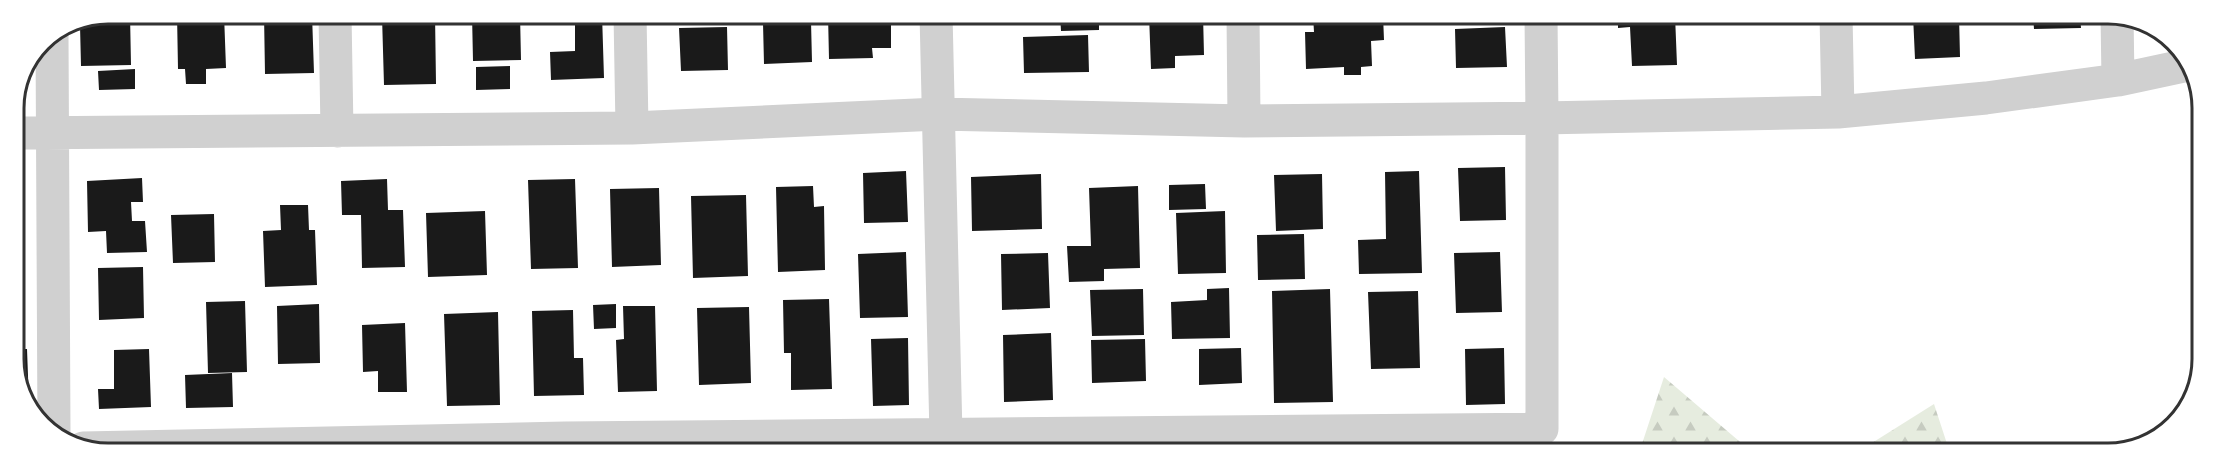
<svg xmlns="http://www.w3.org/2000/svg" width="2216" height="467" font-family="Lato,sans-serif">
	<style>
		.forest { fill: url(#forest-firs) }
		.building { fill: #1a1a1a }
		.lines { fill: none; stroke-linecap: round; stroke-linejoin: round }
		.minor { stroke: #d0d0d0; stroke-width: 33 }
		.rim { fill: none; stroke: #333; stroke-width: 3 }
	</style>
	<defs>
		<pattern id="forest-firs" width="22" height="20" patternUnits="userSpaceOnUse" patternTransform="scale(1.5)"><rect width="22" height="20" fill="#e6ecdf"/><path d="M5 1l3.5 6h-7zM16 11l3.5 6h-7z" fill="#c6cbc0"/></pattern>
	</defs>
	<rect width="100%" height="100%" fill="#fff"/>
	<!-- forest -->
	<path class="forest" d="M 1664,377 L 1753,453 L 1639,453 Z
		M 1934,404 L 1950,453 L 1856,453 Z"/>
	<!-- building -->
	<path class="building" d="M 108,14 L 130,14 L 131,65 L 81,66 L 80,25 Z
		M 177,14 L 224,14 L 226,68 L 206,69 L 206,84 L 186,84 L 185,69 L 178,69 Z
		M 264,14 L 312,14 L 314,73 L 265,74 Z
		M 435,14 L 436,84 L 384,85 L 382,16 Z
		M 472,14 L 520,14 L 521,60 L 473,61 Z
		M 575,14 L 602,14 L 604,78 L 551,80 L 550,52 L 575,51 Z
		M 828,14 L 891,14 L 891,48 L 872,48 L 873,58 L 829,59 Z
		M 1060,14 L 1099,14 L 1099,30 L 1061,31 Z
		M 1149,14 L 1203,14 L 1204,55 L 1175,56 L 1175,68 L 1151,69 Z
		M 1313,15 L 1383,15 L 1384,40 L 1371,41 L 1372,66 L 1361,67 L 1361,75 L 1344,75 L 1344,67 L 1306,69 L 1305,32 L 1314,32 Z
		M 1618,15 L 1675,15 L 1677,65 L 1632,66 L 1630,27 L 1618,28 Z
		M 1913,15 L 1959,15 L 1960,57 L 1915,59 Z
		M 2033,15 L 2080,15 L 2081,28 L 2034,29 Z
		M 811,21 L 812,62 L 764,64 L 763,23 Z
		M 727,27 L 728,70 L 681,71 L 679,28 Z
		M 1505,27 L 1507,67 L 1456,68 L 1455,29 Z
		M 1088,35 L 1089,72 L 1024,73 L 1023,37 Z
		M 510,66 L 510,89 L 476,90 L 476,67 Z
		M 135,69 L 135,89 L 99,90 L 98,71 Z
		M 1505,167 L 1506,220 L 1460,221 L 1458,168 Z
		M 906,171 L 908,222 L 864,223 L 863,173 Z
		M 1419,171 L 1422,273 L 1359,274 L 1358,240 L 1386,239 L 1385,172 Z
		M 1041,174 L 1042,229 L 972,231 L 971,177 Z
		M 1322,174 L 1323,229 L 1276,231 L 1274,175 Z
		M 142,178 L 143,202 L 131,202 L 132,221 L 145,221 L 147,252 L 107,253 L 106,231 L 88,232 L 87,181 Z
		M 387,179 L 388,210 L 403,210 L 405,267 L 362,268 L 361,215 L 342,215 L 341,181 Z
		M 575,179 L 578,268 L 531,269 L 528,180 Z
		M 1205,184 L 1206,209 L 1169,210 L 1169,185 Z
		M 813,186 L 814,207 L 824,206 L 825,270 L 778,272 L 776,187 Z
		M 1138,186 L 1140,268 L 1104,269 L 1104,281 L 1069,282 L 1067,246 L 1091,246 L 1089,188 Z
		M 659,188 L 661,265 L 612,267 L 610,189 Z
		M 746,195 L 748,276 L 693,278 L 691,196 Z
		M 280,205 L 308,205 L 309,230 L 315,230 L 317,285 L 265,287 L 263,231 L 281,230 Z
		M 485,211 L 487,275 L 428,277 L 426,213 Z
		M 1225,211 L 1226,273 L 1178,274 L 1176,213 Z
		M 214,214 L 215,262 L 173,263 L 171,215 Z
		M 1304,234 L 1305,279 L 1258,280 L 1257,235 Z
		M 906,252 L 908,317 L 860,318 L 858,254 Z
		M 1500,252 L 1502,312 L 1456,313 L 1454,253 Z
		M 1048,253 L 1050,308 L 1002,310 L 1001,254 Z
		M 22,263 L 24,309 L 15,309 L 15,264 Z
		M 143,267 L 144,318 L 99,320 L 98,268 Z
		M 1229,288 L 1230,338 L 1172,339 L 1171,302 L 1207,300 L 1207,289 Z
		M 1143,289 L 1144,335 L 1092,336 L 1090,290 Z
		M 1330,289 L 1333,402 L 1274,403 L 1272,291 Z
		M 1418,291 L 1420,368 L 1371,369 L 1368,292 Z
		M 829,299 L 832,389 L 791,390 L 791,353 L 784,353 L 783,300 Z
		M 245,301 L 247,372 L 208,373 L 206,302 Z
		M 319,304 L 320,363 L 278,364 L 277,306 Z
		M 616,304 L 616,328 L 594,329 L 593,305 Z
		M 623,306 L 655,306 L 657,391 L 618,392 L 616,340 L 624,339 Z
		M 749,307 L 751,383 L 699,385 L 697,308 Z
		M 573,310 L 574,358 L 583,358 L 584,395 L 534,396 L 532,311 Z
		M 498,312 L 500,405 L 447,406 L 444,314 Z
		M 405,323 L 407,392 L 378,392 L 378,371 L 363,372 L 362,325 Z
		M 1051,333 L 1053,400 L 1004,402 L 1003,335 Z
		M 908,338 L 909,405 L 873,406 L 871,339 Z
		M 1145,339 L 1146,381 L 1092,383 L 1091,340 Z
		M 1241,348 L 1242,383 L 1199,385 L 1199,349 Z
		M 1504,348 L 1505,404 L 1466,405 L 1465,349 Z
		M 15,349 L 27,349 L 29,403 L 15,378 Z
		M 149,349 L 151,407 L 99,409 L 98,389 L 114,389 L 114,350 Z
		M 232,373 L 233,407 L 186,408 L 185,375 Z"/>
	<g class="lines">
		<!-- minor -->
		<path class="minor" d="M 335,14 L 337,131
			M 630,14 L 632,128
			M 936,14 L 946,435
			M 1243,14 L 1244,121
			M 1836,15 L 1838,112
			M 2117,15 L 2118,80
			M 52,36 L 54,433
			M 14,133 L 632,128 L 938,114 L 1244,121 L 1542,118 L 1838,112 L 1986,98 L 2118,80 L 2188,65
			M 83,448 L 565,438 L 1542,429 L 1542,118 L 1541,15"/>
	</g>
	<!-- crop -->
	<path d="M0 0H2216V467H0ZM108 24H2108A84 84 0 0 1 2192 108V359A84 84 0 0 1 2108 443H108A84 84 0 0 1 24 359V108A84 84 0 0 1 108 24Z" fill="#fff" fill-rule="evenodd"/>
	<path class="rim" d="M108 24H2108A84 84 0 0 1 2192 108V359A84 84 0 0 1 2108 443H108A84 84 0 0 1 24 359V108A84 84 0 0 1 108 24Z"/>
</svg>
